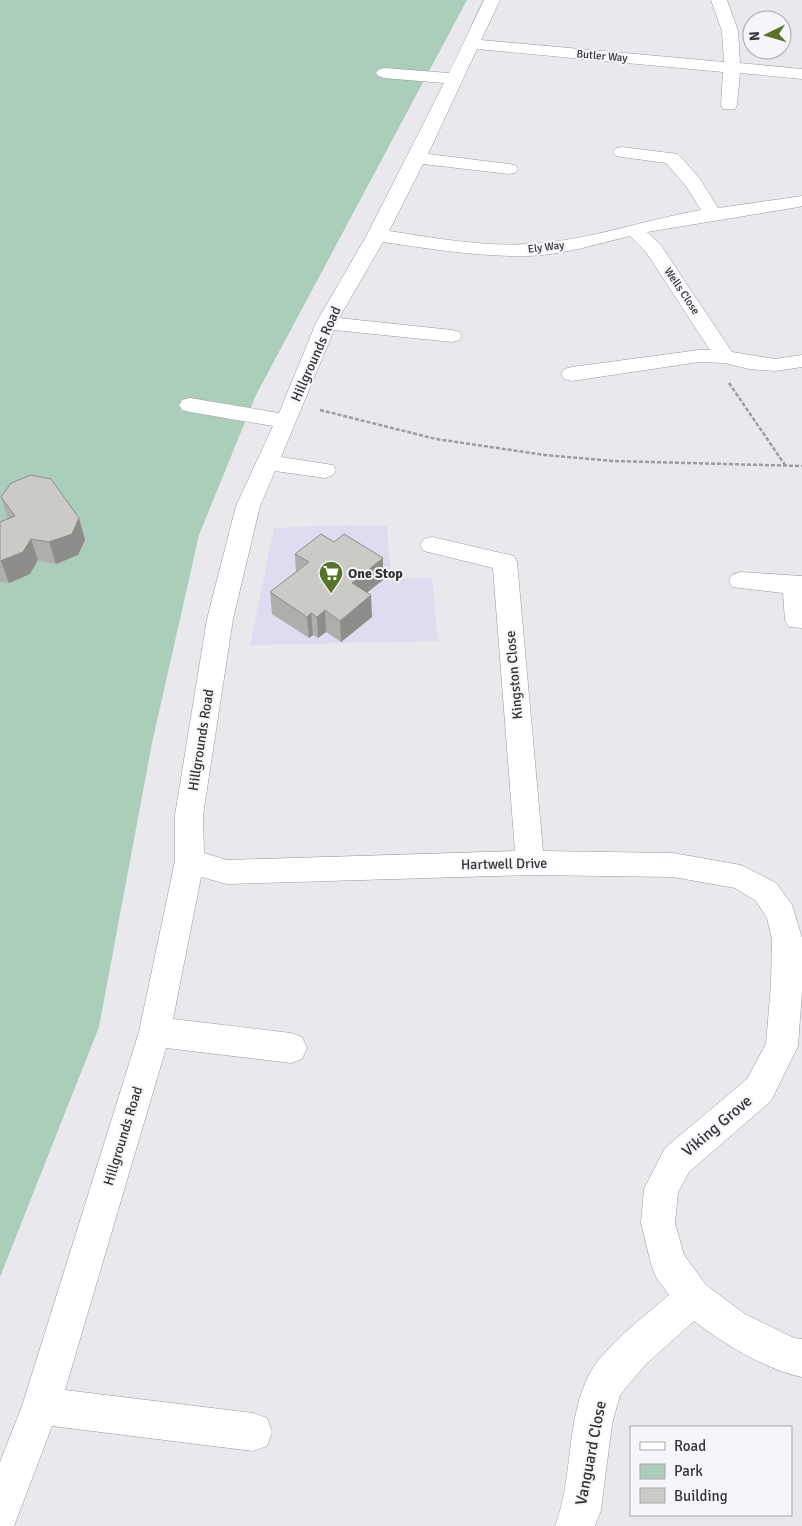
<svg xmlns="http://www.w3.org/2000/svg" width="802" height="1526" font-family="Signika,sans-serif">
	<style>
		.commercial { fill: #e0dbf1 }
		.green { fill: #abcebb }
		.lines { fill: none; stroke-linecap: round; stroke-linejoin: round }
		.minor-casing { stroke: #9a999c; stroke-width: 1 }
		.path { stroke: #9d9d9f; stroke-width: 2.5; stroke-dasharray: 4 2; stroke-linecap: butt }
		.minor { fill: #fff; fill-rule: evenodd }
		.wall { fill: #afaeab }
		.shaded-wall { fill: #8f8d8b }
		.building { fill: #cccac7; stroke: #8f8d8b }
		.labels { text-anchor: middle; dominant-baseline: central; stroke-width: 4; stroke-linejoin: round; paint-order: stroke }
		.far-street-label { font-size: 11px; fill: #333334; stroke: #f6f5f9 }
		.street-label { font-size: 14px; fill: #333334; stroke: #f6f5f9 }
		.poi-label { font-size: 14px; font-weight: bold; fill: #333334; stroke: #f6f5f9; text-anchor: start }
		.near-street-label { font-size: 16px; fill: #333334; stroke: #f6f5f9 }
	</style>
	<rect width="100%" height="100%" fill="#e9e8ec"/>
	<!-- commercial -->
	<path class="commercial" d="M 345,525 L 387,526 L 391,578 L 432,578 L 438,641 L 250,645 L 274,528 Z"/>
	<!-- green -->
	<path class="green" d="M 0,0 L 467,0 L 256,395 L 199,535 L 152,743 L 99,1027 L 0,1277 Z"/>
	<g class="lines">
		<defs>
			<path id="minor" d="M 484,0 L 500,0 L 481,40 L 724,62 L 722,31 L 711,0 L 727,0 L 738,31 L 740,63 L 802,69 L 802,79 L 740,73 L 737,105 L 735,109 L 723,109 L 721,105 L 723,72 L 477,49 L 428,154 L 509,164 L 515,165 L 518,169 L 515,173 L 509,174 L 423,164 L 389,231 C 435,238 483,247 529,244 C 587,241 644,220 701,210 L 686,186 L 666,163 L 622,157 L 616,156 L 613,152 L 616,148 L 622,147 L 678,154 L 700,179 L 718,208 L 802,196 L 802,206 L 799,207 L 647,232 L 660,244 L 732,352 L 775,359 L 802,355 L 802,367 L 775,371 L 749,369 L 725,363 L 699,362 L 572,381 L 564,379 L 561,374 L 564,369 L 572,367 L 699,350 L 710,350 L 646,252 L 630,236 C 597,244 562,255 528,256 C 480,257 431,249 383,242 L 339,318 L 452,330 L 459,332 L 462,336 L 459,340 L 452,342 L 334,330 L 281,457 L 333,465 L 336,470 L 333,475 L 325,478 L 275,471 L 260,506 L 233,619 L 203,815 L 204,853 L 227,860 L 515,851 L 493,568 L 424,551 L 420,545 L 424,539 L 432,537 L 514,556 L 517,562 L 543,851 L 673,853 L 741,865 L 776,883 L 792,905 L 802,938 L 802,991 L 798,1046 L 771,1101 L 689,1172 L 678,1192 L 675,1223 L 684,1255 L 706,1285 L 745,1314 L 794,1338 L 802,1339 L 802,1377 C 766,1370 723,1343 694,1321 L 645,1365 L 620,1395 L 612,1424 L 601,1510 L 595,1526 L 555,1526 C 574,1477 565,1420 590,1373 C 605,1346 645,1316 669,1295 L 656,1277 L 651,1264 L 641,1223 L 644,1189 L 665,1148 L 747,1079 L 766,1044 L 771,984 L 772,939 L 767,918 L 756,901 L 735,888 L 673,877 L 530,875 L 227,884 L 201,877 L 173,1019 L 291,1033 L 302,1037 L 307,1048 L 302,1059 L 291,1063 L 166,1048 L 65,1390 L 253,1413 L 267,1418 L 272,1432 L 267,1446 L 253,1451 L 52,1426 L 14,1526 L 0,1526 L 0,1462 L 22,1406 L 139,1032 L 175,861 L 175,815 L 207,619 L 236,506 L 273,426 L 190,412 L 182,410 L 179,405 L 182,400 L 190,398 L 279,413 L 316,323 L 367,235 L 444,83 L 384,78 L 378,76 L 376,73 L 378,70 L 384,68 L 449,73 Z
				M 741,572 L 802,576 L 802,628 L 789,627 L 785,620 L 783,593 L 732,587 L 729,581 L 732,575 Z"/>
		</defs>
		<!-- minor casing -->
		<use href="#minor" class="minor-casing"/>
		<!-- path -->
		<path class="path" d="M 729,383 L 785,465
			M 320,410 L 436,439 L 545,455 L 613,461 L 802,466"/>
		<!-- minor -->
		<use href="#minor" class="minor"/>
	</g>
	<!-- wall -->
	<path class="wall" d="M 1,497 L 79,518 L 85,540 L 78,555 L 56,564 L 38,560 L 30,574 L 9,583 L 0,582 L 0,522 L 8,519 Z
		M 295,554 L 383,580 L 367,593 L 372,617 L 341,642 L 326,632 L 318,638 L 313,635 L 309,638 L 272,614 L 270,592 L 296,572 Z"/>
	<!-- shaded-wall -->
	<path class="shaded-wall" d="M 79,518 L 85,540 L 78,555 L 56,564 L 49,542 Z
		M 31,539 L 38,560 L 30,574 L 9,583 L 1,561 Z
		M 383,558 L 383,580 L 352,604 L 352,583 Z
		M 371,595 L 372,617 L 341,642 L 340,621 Z
		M 325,610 L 326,632 L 318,638 L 317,617 Z
		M 311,613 L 313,635 L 309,638 L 307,617 Z"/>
	<!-- building -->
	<path class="building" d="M 31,475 L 51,479 L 79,518 L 72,534 L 49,542 L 31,539 L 23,552 L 0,561 L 0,522 L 15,516 L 1,497 L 11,483 Z
		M 321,534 L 334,542 L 344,534 L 383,558 L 352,583 L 371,595 L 340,621 L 325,610 L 317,617 L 311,613 L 307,617 L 270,592 L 309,562 L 295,554 Z"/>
	<!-- icons -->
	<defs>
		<symbol id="supermarket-pin" viewBox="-11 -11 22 30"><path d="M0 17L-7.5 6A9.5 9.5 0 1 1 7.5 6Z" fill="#577327" stroke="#f6f5f9"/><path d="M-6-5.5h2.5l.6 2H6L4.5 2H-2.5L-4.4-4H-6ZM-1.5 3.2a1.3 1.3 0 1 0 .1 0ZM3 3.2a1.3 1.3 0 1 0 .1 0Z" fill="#fff"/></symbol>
	</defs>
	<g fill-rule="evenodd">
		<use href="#supermarket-pin" x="317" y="559" width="28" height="38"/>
	</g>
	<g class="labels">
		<!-- far-street labels -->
		<g class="far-street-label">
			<text transform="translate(602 56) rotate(5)">Butler Way</text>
			<text transform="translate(546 247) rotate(-7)">Ely Way</text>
			<text transform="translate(682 291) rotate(56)">Wells Close</text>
		</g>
		<!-- street labels -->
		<g class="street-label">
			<text transform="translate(316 354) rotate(-66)">Hillgrounds Road</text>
			<text transform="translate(514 675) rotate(-95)">Kingston Close</text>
			<text transform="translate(201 740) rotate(-81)">Hillgrounds Road</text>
			<text transform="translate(504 864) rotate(-1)">Hartwell Drive</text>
			<text transform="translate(123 1136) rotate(-73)">Hillgrounds Road</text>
		</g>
		<!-- poi labels -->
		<g class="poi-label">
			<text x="348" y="573">One Stop</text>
		</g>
		<!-- near-street labels -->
		<g class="near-street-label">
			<text transform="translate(717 1126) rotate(-40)">Viking Grove</text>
			<text transform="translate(591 1453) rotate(-79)">Vanguard Close</text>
		</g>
	</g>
	<!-- legend -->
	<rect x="630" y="1426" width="162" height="90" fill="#f6f5f9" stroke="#a8a7aa"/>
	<rect x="640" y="1442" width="25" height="8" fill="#ffffff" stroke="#a8a7aa"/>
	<text x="674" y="1451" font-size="15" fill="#333334">Road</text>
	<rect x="640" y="1464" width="25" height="15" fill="#abcebb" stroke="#a8a7aa"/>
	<text x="674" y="1476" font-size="15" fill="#333334">Park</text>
	<rect x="640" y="1488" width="25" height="15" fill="#cccac7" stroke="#a8a7aa"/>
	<text x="674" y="1501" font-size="15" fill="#333334">Building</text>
	<!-- north arrow -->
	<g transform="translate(767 35) rotate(265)"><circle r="24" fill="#f6f5f9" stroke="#a8a7aa"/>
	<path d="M0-4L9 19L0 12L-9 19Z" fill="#577327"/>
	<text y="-8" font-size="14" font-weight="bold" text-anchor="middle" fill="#333334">N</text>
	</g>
</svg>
